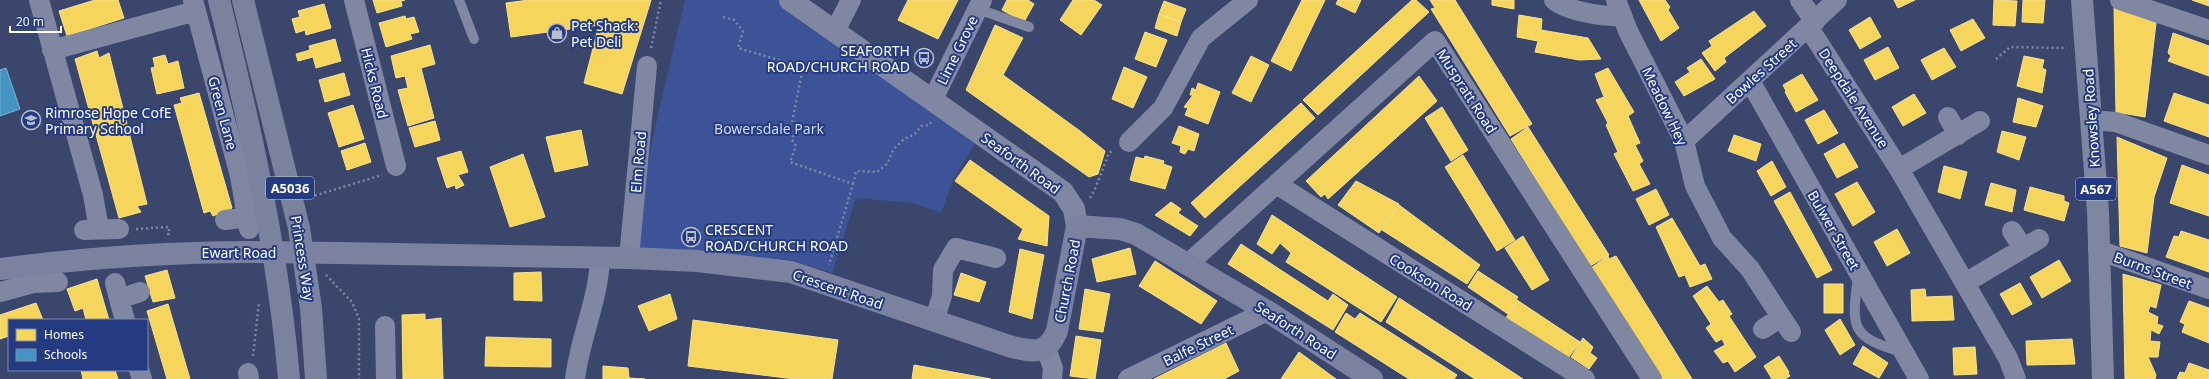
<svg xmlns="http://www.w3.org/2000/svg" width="2209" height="379" font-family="'Noto Sans',sans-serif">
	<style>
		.green { fill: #3d5398 }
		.homes { fill: #f6d55c; stroke: #f9e28d }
		.schools { fill: #4393c3; stroke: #7bb3d5 }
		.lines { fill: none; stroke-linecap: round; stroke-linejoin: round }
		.path { stroke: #8087a2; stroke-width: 2.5; stroke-dasharray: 2 3; stroke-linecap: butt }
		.service { stroke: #8087a2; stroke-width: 10 }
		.minor { stroke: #8087a2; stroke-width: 20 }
		.tertiary { stroke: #8087a2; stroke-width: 22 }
		.secondary { stroke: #7b829f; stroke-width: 22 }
		.primary { stroke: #7e87a0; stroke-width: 22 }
		.trunk { stroke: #7a839d; stroke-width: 22 }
		.secondary-bridge { stroke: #7b829f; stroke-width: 22 }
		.labels { text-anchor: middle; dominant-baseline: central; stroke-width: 4; stroke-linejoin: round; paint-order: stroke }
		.shield { fill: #253b81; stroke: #bec4d9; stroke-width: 1 }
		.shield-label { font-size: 13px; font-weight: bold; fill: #fff }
		.poi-label { font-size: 14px; fill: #fff; stroke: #253b81; text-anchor: start }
		.street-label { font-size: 14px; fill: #fff; stroke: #253b81 }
		.park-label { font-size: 14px; fill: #d0d9f5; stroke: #253b81 }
	</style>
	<rect width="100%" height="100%" fill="#3a466c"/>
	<!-- green -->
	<path class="green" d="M 685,0 L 778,0 L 831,36 L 977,140 L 954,178 L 941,213 L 913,203 L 856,198 L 832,273 L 791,260 L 635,248 C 644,164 666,82 685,0 Z"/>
	<!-- homes -->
	<path class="homes" d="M 95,0 L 118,0 L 124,18 L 67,36 L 59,11 Z
		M 373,0 L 405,0 L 401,1 L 402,6 L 377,13 Z
		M 529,0 L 651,0 L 622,94 L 584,83 L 599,25 L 511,37 L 506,3 Z
		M 908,0 L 958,0 L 938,39 L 898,20 Z
		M 1007,0 L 1028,0 L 1034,4 L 1024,22 L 1002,10 Z
		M 1073,0 L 1094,0 L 1102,5 L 1081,35 L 1060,20 Z
		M 1302,0 L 1325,0 L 1291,71 L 1271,61 Z
		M 1338,0 L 1361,0 L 1355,13 L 1336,4 Z
		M 1412,0 L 1416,0 L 1429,12 L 1318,115 L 1303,100 Z
		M 1430,0 L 1455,0 L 1532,124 L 1510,136 L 1431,9 L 1435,8 Z
		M 1492,0 L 1514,0 L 1514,9 L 1492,5 Z
		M 1639,0 L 1665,0 L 1670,7 L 1668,10 L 1679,28 L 1661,41 Z
		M 1894,0 L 1915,0 L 1898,8 Z
		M 1994,0 L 2017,1 L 2015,26 L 1993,25 Z
		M 2023,0 L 2045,0 L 2043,23 L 2022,22 Z
		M 2192,0 L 2209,0 L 2209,6 Z
		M 1164,1 L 1186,9 L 1181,22 L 1159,14 Z
		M 324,4 L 331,28 L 306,35 L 305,30 L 296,33 L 292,19 L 300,17 L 298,11 Z
		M 2114,7 L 2156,23 L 2145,117 L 2116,112 Z
		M 1754,11 L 1766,26 L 1724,58 L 1726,62 L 1715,71 L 1702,53 L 1712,46 L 1709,41 Z
		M 1159,14 L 1181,22 L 1177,36 L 1155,28 Z
		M 1519,15 L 1542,19 L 1541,30 L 1588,38 L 1601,59 L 1579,60 L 1535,52 L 1538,41 L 1517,37 Z
		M 405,16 L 406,19 L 414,17 L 419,32 L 410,34 L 412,39 L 386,47 L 379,23 Z
		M 1870,17 L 1881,37 L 1860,49 L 1849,30 Z
		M 1973,19 L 1985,38 L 1961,51 L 1950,30 Z
		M 995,25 L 1023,38 L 1003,75 L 1080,131 L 1105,151 L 1098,174 L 1089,177 L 966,90 Z
		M 1145,32 L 1167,40 L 1156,67 L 1135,59 Z
		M 2173,33 L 2209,46 L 2209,76 L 2168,61 L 2171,56 L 2168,53 Z
		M 335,39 L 341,61 L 316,68 L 313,57 L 298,61 L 296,54 L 310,50 L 309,46 Z
		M 430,45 L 435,64 L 421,68 L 434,118 L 408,126 L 398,90 L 408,88 L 405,76 L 396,78 L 391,56 Z
		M 1888,47 L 1899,68 L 1875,80 L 1864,60 Z
		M 1944,48 L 1956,67 L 1932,80 L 1921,60 Z
		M 97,51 L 99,58 L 109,53 L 147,204 L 137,206 L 141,212 L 119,218 L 75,59 Z
		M 165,55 L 168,64 L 178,61 L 184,88 L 157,94 L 151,68 L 155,67 L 153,58 Z
		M 1251,56 L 1269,65 L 1251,102 L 1232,93 Z
		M 2024,56 L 2044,60 L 2042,68 L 2046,70 L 2042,93 L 2017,86 Z
		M 1701,59 L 1715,79 L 1684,96 L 1675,82 L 1690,72 L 1687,68 Z
		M 1124,67 L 1147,77 L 1133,108 L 1112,99 Z
		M 1608,68 L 1634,112 L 1628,116 L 1640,143 L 1635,145 L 1643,161 L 1639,164 L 1650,184 L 1633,191 L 1614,154 L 1618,152 L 1606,125 L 1608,123 L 1596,100 L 1604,97 L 1595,74 Z
		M 344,73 L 350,95 L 325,102 L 319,80 Z
		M 1802,74 L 1818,100 L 1796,112 L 1785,92 L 1786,91 L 1783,85 Z
		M 1419,76 L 1437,101 L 1328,199 L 1325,194 L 1321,197 L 1306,181 Z
		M 1198,83 L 1220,92 L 1208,124 L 1185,115 L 1188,108 L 1184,107 L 1193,95 L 1190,95 L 1192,88 L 1196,90 Z
		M 199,93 L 232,208 L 213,216 L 210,211 L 204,213 L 174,105 L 182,103 L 180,98 Z
		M 2174,93 L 2209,105 L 2209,137 L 2164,121 Z
		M 1914,94 L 1926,113 L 1903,126 L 1892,107 Z
		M 2018,98 L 2043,106 L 2036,127 L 2013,122 Z
		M 1301,103 L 1315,118 L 1205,218 L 1191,203 Z
		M 353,105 L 364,139 L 339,147 L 328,113 Z
		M 1442,107 L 1468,150 L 1451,161 L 1425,118 Z
		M 1824,110 L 1838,133 L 1818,144 L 1805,120 Z
		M 435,121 L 440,140 L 415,147 L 409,128 Z
		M 1179,126 L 1199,134 L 1194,151 L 1188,149 L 1185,154 L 1180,152 L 1181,146 L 1172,143 Z
		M 1528,127 L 1609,255 L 1590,266 L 1511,139 Z
		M 581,130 L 588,165 L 555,172 L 546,137 Z
		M 2002,131 L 2026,137 L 2019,160 L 1997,152 Z
		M 1734,135 L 1761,144 L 1756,161 L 1728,151 Z
		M 2117,137 L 2167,158 L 2154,197 L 2147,253 L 2120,246 Z
		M 365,143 L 371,162 L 347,170 L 341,151 Z
		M 1844,143 L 1858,167 L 1837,178 L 1824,154 Z
		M 461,151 L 468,172 L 458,175 L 464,185 L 456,189 L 455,185 L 447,188 L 437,158 Z
		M 523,154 L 545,217 L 510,227 L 490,167 Z
		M 1463,155 L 1515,240 L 1497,251 L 1445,167 Z
		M 1145,156 L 1164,161 L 1163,164 L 1172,167 L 1165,189 L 1130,180 L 1136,157 L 1144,159 Z
		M 970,160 L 1049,216 L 1047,246 L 1018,239 L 1023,229 L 955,181 Z
		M 1772,161 L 1786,187 L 1771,196 L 1757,171 Z
		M 2182,165 L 2209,175 L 2209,216 L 2170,203 Z
		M 1944,166 L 1967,172 L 1960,199 L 1938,192 Z
		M 1356,181 L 1399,204 L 1379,233 L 1338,205 Z
		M 1857,182 L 1875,212 L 1853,226 L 1835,194 Z
		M 1991,183 L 2016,190 L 2012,212 L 1985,205 Z
		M 2030,187 L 2064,196 L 2064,201 L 2069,203 L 2064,221 L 2024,210 Z
		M 1656,189 L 1669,215 L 1649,225 L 1636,199 Z
		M 1790,192 L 1832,270 L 1817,278 L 1774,201 Z
		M 1171,202 L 1181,209 L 1178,213 L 1198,226 L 1190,236 L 1155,215 Z
		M 1399,205 L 1480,265 L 1467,284 L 1382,230 Z
		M 1272,215 L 1397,297 L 1381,322 L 1286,262 L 1291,253 L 1280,243 L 1272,254 L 1257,244 Z
		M 1672,218 L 1700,266 L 1705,264 L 1712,279 L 1690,287 L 1685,275 L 1679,277 L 1656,227 Z
		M 1897,229 L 1910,253 L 1887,266 L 1874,242 Z
		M 2181,231 L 2209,240 L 2209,272 L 2166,257 L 2174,236 L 2179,237 Z
		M 1523,236 L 1549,280 L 1532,290 L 1505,248 Z
		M 1241,244 L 1328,301 L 1333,294 L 1348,305 L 1333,330 L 1228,264 Z
		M 1130,248 L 1136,274 L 1097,282 L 1092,259 Z
		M 1020,249 L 1044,255 L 1032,319 L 1009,312 Z
		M 1608,256 L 1609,259 L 1616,256 L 1692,379 L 1660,379 L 1591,268 Z
		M 2059,260 L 2071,281 L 2042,298 L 2030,277 Z
		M 1155,261 L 1217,301 L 1201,324 L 1139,286 Z
		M 167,270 L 175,298 L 153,302 L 145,276 Z
		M 1478,271 L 1518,297 L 1508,314 L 1468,287 Z
		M 541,272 L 542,301 L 514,300 L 514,273 Z
		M 961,273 L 986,282 L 979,302 L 954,295 Z
		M 2123,274 L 2161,285 L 2156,308 L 2150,306 L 2148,312 L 2158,317 L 2157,324 L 2163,326 L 2159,334 L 2151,330 L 2150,341 L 2160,342 L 2158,357 L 2148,357 L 2156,375 L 2155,379 L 2125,379 Z
		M 97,279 L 109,320 L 86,320 L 83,308 L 75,311 L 67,289 Z
		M 2020,283 L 2032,304 L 2012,315 L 2000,294 Z
		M 1824,284 L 1843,284 L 1843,313 L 1824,313 Z
		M 1707,286 L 1719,302 L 1723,300 L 1732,314 L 1729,316 L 1756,357 L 1735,372 L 1728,361 L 1723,363 L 1714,351 L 1725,345 L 1722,339 L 1716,342 L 1706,328 L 1711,324 L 1693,296 Z
		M 1085,289 L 1110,294 L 1103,332 L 1079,329 Z
		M 1925,289 L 1926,297 L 1952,296 L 1954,320 L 1912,321 L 1911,290 Z
		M 670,294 L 677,319 L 649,331 L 638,306 Z
		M 1399,298 L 1523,379 L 1475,379 L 1386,322 Z
		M 1517,300 L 1580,342 L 1568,358 L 1506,318 Z
		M 2189,301 L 2209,308 L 2209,343 L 2182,332 L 2185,324 L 2180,322 Z
		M 36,303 L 43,320 L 9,320 L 9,336 L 0,339 L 0,315 Z
		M 168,304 L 190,379 L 167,379 L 147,311 Z
		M 1346,313 L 1355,319 L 1360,313 L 1457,375 L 1454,379 L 1409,379 L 1335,332 Z
		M 425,314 L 425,320 L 441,318 L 443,379 L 403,379 L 402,315 Z
		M 1840,319 L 1855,345 L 1840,355 L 1825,330 Z
		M 693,320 L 838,340 L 832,379 L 795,379 L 688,366 Z
		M 1076,336 L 1101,340 L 1095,379 L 1070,376 Z
		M 486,337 L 551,339 L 551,367 L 485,366 Z
		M 1583,338 L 1593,347 L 1590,353 L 1597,358 L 1589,369 L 1571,357 Z
		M 2072,339 L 2075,364 L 2027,365 L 2026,341 Z
		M 1226,343 L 1239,371 L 1224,379 L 1154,379 Z
		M 1863,346 L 1888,363 L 1879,378 L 1853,364 Z
		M 1975,347 L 1977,374 L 1954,375 L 1953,348 Z
		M 1299,352 L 1336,379 L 1281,379 Z
		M 1779,356 L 1789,372 L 1788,373 L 1790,376 L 1785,379 L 1772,379 L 1764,366 Z
		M 2189,363 L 2209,370 L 2209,379 L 2177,379 L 2180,372 L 2185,373 Z
		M 914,365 L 991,379 L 912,379 Z
		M 603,366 L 628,368 L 629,378 L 645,379 L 603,379 Z
		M 81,370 L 115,370 L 118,379 L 83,379 Z"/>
	<!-- schools -->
	<path class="schools" d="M 6,68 L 20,109 L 0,116 L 0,70 Z"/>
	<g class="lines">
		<!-- path -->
		<path class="path" d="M 723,17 L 734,20 L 743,31 L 738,48 L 803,67 L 792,122 L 797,123 L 792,140 L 796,146 L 790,162 L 853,184 L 829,265
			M 651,48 L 661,0
			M 1996,59 L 2010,47 L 2067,48
			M 853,184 L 856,171 L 877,172 L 888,163 L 893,150 L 904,139 L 915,134 L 921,126 L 929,125 L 931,122
			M 310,197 L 382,175
			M 1090,198 L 1095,189 L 1109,153 L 1114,150
			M 136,229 L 169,227 L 169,234 L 167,234
			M 326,275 L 352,302 L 359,319 L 359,379
			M 253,356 L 259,302"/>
		<!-- service -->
		<path class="service" d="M 459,0 L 474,39
			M 978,9 L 1029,27
			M 1858,277 C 1851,329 1851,337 1902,352"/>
		<!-- minor -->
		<path class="minor" d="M 39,0 L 93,195 L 99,229
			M 193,0 L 240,176 L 249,229
			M 354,0 L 396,166
			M 1554,0 C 1566,11 1604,17 1621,16
			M 1616,0 L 1628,31 L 1684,141 L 1695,186 L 1722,238 L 1750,269 L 1791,332
			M 1800,0 L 1815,22
			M 2120,0 L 2209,30
			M 1809,28 L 1899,169 L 2008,358 L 2016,379
			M 835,31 L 851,0
			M 52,50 L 196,11
			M 1750,81 L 1919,379
			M 933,99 L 982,0
			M 1948,117 L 1958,135
			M 2091,120 L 2116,122 L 2209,155
			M 1684,141 L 1837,0
			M 1129,142 L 1163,108 L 1201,38 L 1248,0
			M 1899,169 L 1980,121
			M 1278,185 L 1585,379
			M 225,220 L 247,217
			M 84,230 L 119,229
			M 2012,231 L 2023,248
			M 2098,250 L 2209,289
			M 629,258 L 647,66
			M 1189,263 L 1435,41 L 1652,379
			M 115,283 L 119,299 L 140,292
			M 1965,283 L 2039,239
			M 0,292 L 33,283 L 58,282
			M 119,299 L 125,320
			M 934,321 L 942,296 L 943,270 L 956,248 L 996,258
			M 385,326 L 386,379
			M 1763,329 L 1781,317
			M 1046,348 L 1053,368 L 1052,379
			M 139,370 L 142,379
			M 248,373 L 249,379
			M 575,379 C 580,337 599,299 600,257
			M 1128,379 L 1267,311"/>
		<!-- tertiary -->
		<path class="tertiary" d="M 790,0 L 1063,192 L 1074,209 L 1077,226"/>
		<!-- secondary -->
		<path class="secondary" d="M 339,253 L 629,258 L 697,261 L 791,272 L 1012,347 C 1034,352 1047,355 1057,331 L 1077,226 L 1120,229 L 1136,234 L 1267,311 L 1372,379
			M 0,269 C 84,258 167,252 252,252"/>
		<!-- primary -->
		<path class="primary" d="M 2082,0 L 2098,212 L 2103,379"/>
		<!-- trunk -->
		<path class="trunk" d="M 219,0 C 250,125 278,250 289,379
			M 243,0 L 299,228 L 311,308 L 316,379"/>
		<!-- secondary-bridge -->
		<path class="secondary-bridge" d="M 252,252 L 339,253"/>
	</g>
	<!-- icons -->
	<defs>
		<symbol id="shop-ring" viewBox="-11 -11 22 22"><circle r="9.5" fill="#253b81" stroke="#babecc" stroke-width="1.5"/><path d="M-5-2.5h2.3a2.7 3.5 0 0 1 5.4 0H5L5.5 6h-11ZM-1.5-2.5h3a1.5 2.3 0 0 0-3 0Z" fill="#babecc"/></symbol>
		<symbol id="bus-ring" viewBox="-11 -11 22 22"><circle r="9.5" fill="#253b81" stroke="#babecc" stroke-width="1.5"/><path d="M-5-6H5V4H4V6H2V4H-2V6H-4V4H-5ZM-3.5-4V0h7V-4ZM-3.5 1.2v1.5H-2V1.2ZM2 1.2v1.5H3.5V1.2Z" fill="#babecc"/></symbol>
		<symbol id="school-ring" viewBox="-11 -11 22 22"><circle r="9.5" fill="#253b81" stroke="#babecc" stroke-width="1.5"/><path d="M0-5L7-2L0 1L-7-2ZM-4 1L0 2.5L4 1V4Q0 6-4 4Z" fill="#babecc"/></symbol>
	</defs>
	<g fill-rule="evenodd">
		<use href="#shop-ring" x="546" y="22" width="22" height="22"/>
		<use href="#bus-ring" x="913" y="47" width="22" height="22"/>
		<use href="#school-ring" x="20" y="109" width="22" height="22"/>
		<use href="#bus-ring" x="680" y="226" width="22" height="22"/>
	</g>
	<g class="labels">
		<!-- shield labels -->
		<g class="shield">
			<rect x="266" y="177" width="48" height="22" rx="3"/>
			<rect x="2076" y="178" width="40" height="22" rx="3"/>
		</g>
		<g class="shield-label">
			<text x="290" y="188">A5036</text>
			<text x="2096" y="189">A567</text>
		</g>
		<!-- poi labels -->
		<g class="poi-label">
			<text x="571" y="25">Pet Shack:<tspan x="571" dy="16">Pet Deli</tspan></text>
			<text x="910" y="50" text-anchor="end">SEAFORTH<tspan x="910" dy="16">ROAD/CHURCH ROAD</tspan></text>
			<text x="45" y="112">Rimrose Hope CofE<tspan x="45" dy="16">Primary School</tspan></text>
			<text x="705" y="229">CRESCENT<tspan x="705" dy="16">ROAD/CHURCH ROAD</tspan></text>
		</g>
		<!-- street labels -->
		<g class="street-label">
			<text transform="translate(957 50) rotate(-64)">Lime Grove</text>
			<text transform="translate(1761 71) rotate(-42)">Bowles Street</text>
			<text transform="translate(375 83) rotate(76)">Hicks Road</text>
			<text transform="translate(1467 91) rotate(57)">Muspratt Road</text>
			<text transform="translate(1854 98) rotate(57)">Deepdale Avenue</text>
			<text transform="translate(1665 106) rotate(64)">Meadow Hey</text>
			<text transform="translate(223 113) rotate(75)">Green Lane</text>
			<text transform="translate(2091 118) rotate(-94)">Knowsley Road</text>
			<text transform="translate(638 162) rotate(-85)">Elm Road</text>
			<text transform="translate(1021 163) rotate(36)">Seaforth Road</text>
			<text transform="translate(1834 230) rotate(60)">Bulwer Street</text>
			<text x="239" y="252">Ewart Road</text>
			<text transform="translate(303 258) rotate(81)">Princess Way</text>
			<text transform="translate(2153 270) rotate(20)">Burns Street</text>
			<text transform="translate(1067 281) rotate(-79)">Church Road</text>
			<text transform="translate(1431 282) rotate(32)">Cookson Road</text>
			<text transform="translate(838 289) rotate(19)">Crescent Road</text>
			<text transform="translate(1296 330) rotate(33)">Seaforth Road</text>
			<text transform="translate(1198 345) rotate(-26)">Balfe Street</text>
		</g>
		<!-- park labels -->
		<g class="park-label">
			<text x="769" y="128">Bowersdale Park</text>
		</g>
	</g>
	<!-- legend -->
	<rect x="8" y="319" width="140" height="52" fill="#253b81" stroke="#7c89b3"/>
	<rect x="16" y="329" width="20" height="12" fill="#f6d55c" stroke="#7c89b3"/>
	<text x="44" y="339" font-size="12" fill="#ffffff">Homes</text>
	<rect x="16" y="349" width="20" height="12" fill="#4393c3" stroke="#7c89b3"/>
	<text x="44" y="359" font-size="12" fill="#ffffff">Schools</text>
	<!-- scale -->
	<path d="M10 26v6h51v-6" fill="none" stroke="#ffffff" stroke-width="2"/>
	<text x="16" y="26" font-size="12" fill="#ffffff" stroke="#253b81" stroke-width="3" paint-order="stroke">20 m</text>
</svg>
